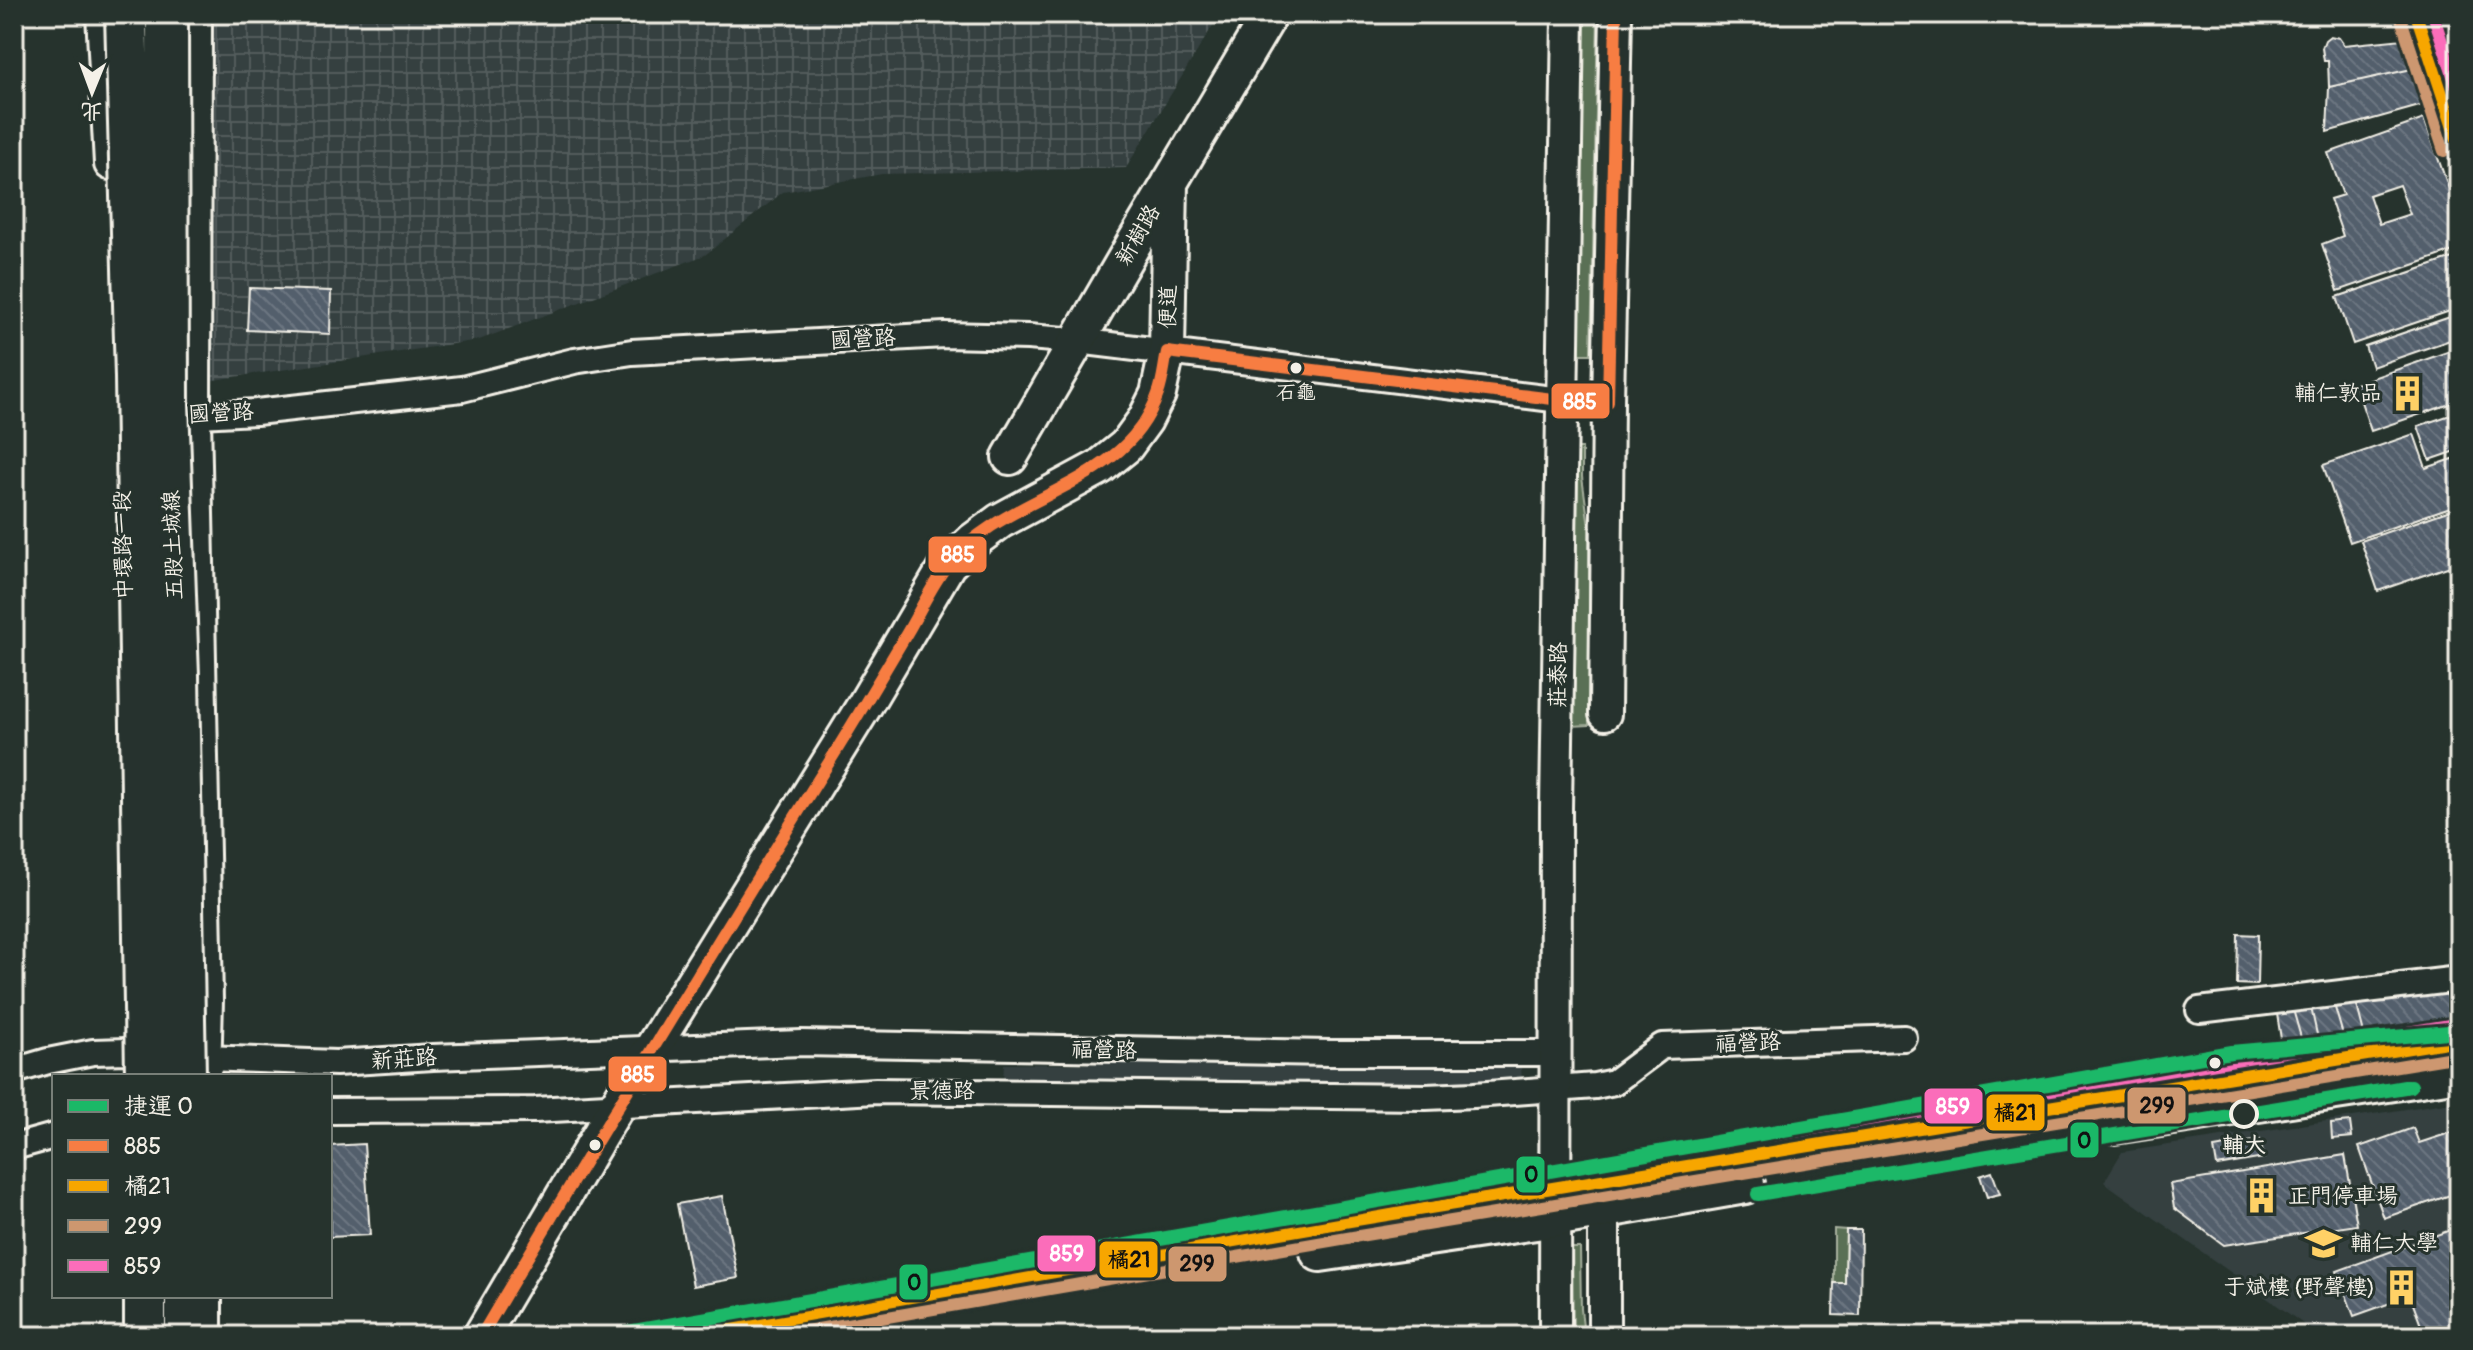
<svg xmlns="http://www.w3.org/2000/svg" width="2473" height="1350" font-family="Pangolin,'LXGW WenKai TC',sans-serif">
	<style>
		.built { fill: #344040 }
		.industrial { fill: url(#industrial-grid) }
		.grass { fill: #5a7055; stroke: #a7b09e; stroke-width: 2 }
		.building { fill: url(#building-back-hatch); stroke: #f4f1e8; stroke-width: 2; fill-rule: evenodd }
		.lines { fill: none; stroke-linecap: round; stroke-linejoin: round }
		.minor-casing { stroke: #f4f1e8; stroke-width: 30 }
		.tertiary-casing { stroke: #f4f1e8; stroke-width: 36 }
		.secondary-casing { stroke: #f4f1e8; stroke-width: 40 }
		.primary-casing { stroke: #f4f1e8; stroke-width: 44 }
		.trunk-casing { stroke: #f4f1e8; stroke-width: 46 }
		.minor { stroke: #26332d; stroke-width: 24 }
		.tertiary { stroke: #26332d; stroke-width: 30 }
		.secondary { stroke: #26332d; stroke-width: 34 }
		.primary { stroke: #26332d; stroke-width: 38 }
		.trunk { stroke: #26332d; stroke-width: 40 }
		.trunk-bridge-casing { stroke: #f4f1e8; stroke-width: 46; stroke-linecap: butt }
		.trunk-bridge { stroke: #26332d; stroke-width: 40 }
		.bus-1-casing { stroke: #26332d; stroke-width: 18 }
		.bus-2-casing { stroke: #26332d; stroke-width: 18 }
		.bus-3-casing { stroke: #26332d; stroke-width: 18 }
		.bus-4-casing { stroke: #26332d; stroke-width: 18 }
		.bus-1 { stroke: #f77d43; stroke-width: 12 }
		.bus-2 { stroke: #f7a600; stroke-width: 12 }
		.bus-3 { stroke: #cd976f; stroke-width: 12 }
		.bus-4 { stroke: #fb6dba; stroke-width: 12 }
		.metro-1-casing { stroke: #26332d; stroke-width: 20 }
		.metro-1 { stroke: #1ab867; stroke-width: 14 }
		.bus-dot { fill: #f4f1e8; stroke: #26332d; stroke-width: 3 }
		.stop-dot { fill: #26332d; stroke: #f4f1e8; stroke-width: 4 }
		.labels { text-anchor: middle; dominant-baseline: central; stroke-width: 6; stroke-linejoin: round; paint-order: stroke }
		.bus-label { font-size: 20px; fill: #f4f1e8; stroke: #26332d }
		.street-label { font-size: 22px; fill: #f4f1e8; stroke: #26332d }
		.poi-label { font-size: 22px; fill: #f4f1e8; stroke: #26332d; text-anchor: end }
		.stop-label { font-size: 22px; font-weight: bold; fill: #f4f1e8; stroke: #26332d }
		.line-badge { stroke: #26332d; stroke-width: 3 }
		.badge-label { font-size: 22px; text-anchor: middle; font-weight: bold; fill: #fff }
		.pale-badge-label { font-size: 22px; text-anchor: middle; font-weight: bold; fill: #111 }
	</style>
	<defs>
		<pattern id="industrial-grid" width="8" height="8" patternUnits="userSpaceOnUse" patternTransform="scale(2)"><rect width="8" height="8" fill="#344040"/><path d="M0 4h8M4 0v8" fill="none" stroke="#525c5c"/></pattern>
		<pattern id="building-back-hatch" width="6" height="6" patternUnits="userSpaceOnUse" patternTransform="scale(2)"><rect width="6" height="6" fill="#535f6c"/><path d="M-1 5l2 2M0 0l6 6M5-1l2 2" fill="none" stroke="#6c7681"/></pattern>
	</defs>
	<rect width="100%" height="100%" fill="#26332d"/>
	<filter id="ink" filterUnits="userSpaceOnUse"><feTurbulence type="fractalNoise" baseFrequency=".0125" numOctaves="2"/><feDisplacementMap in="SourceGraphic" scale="16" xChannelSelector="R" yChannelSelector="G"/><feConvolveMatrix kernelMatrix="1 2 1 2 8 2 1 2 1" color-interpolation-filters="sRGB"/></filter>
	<g filter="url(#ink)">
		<!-- built -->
		<path class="built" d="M 1004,1064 L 1521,1064 L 1522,1084 L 1512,1087 L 1003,1082 Z
			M 2459,1101 L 2459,1336 L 2320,1336 L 2104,1182 L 2122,1152 Z"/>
		<!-- industrial -->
		<path class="industrial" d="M 183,14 L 1220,14 L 1126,168 L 882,174 L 783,192 L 705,255 L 479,340 L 188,384 Z"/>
		<!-- grass -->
		<path class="grass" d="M 1582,14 L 1598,14 L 1591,354 L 1575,354 Z
			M 1575,448 L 1582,448 L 1582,477 L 1589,526 L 1589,725 L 1572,726 Z
			M 1834,1229 L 1846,1230 L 1845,1283 L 1834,1283 Z
			M 1572,1248 L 1580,1248 L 1581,1309 L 1584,1336 L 1573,1336 Z"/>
		<!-- building -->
		<path class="building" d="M 2330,36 L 2339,38 L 2344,45 L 2403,39 L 2412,69 L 2329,87 L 2328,61 L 2324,61 L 2322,48 L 2325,40 Z
			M 2412,69 L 2423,105 L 2327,132 L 2329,87 Z
			M 2424,119 L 2459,217 L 2459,249 L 2338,291 L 2322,244 L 2343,236 L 2330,199 L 2343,195 L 2328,153 ZM 2399,185 L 2410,214 L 2379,224 L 2369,195 Z
			M 2459,256 L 2459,308 L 2353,344 L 2337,297 Z
			M 249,288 L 331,291 L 330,334 L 247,330 Z
			M 2459,314 L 2459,337 L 2372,367 L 2365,346 Z
			M 2459,348 L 2459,401 L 2371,431 L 2355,384 Z
			M 2459,412 L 2459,450 L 2430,460 L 2418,426 Z
			M 2414,434 L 2426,468 L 2459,457 L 2459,504 L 2350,542 L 2323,465 Z
			M 2459,507 L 2459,563 L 2378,591 L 2361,541 Z
			M 2238,934 L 2258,935 L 2257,985 L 2237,984 Z
			M 2457,987 L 2459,1019 L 2455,1020 L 2445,989 Z
			M 2445,989 L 2455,1020 L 2364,1033 L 2355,998 Z
			M 2355,998 L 2364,1033 L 2343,1035 L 2333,1001 Z
			M 2333,1001 L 2343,1035 L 2318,1039 L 2310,1003 Z
			M 2310,1003 L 2318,1039 L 2302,1041 L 2292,1006 Z
			M 2292,1006 L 2302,1041 L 2282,1045 L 2276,1008 Z
			M 2118,1069 L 2120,1076 L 2102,1079 L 2101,1071 Z
			M 2350,1122 L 2352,1137 L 2332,1139 L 2331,1124 Z
			M 2413,1128 L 2419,1143 L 2459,1130 L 2459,1192 L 2384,1218 L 2359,1147 Z
			M 2260,1140 L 2264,1158 L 2217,1166 L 2214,1148 Z
			M 364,1144 L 370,1235 L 330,1237 L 330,1146 Z
			M 2345,1155 L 2357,1225 L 2224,1245 L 2174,1208 L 2170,1184 Z
			M 1992,1172 L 2000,1194 L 1987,1197 L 1980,1176 Z
			M 722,1196 L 738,1278 L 693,1286 L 677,1204 Z
			M 2453,1229 L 2459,1244 L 2459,1264 L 2454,1266 L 2459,1279 L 2459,1336 L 2425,1336 L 2410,1296 L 2354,1316 L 2337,1271 Z
			M 1846,1230 L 1861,1230 L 1860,1316 L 1833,1315 L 1834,1283 L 1845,1283 Z"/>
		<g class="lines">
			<defs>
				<path id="minor" d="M 180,416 L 256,412 L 462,389 L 574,361 L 632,352 L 945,335 L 1028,337 L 1078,341 L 1561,400 L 1608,402
					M 2199,1010 L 2459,979
					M 14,1071 L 48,1061 L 93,1052 L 127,1051 L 205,1058 L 336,1063 L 433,1057 L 801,1043 L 1330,1053 L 1555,1053
					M 330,1111 L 535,1110 L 876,1091 L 1426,1097 L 1474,1095 L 1595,1086 L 1614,1082 L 1662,1046 L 1904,1038
					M 14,1147 L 54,1136"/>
				<path id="tertiary" d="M 102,14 L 110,164
					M 196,14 L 195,416 L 207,1000 L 205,1076
					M 2416,14 L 2459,146
					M 1605,714 L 1608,402 L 1616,14
					M 1604,1186 L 1604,1336
					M 206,1296 L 206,1336
					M 1555,1336 L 1556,808 L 1568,14"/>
				<path id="secondary" d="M 1010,457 L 1133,245 L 1270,14
					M 481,1336 L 625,1092 L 866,703 L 948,564 L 973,541 L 1000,521 L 1100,467 L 1126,446 L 1145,420 L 1158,394 L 1167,352 L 1170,182"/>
				<path id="primary" d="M 2114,1124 L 2459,1071
					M 1320,1252 L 1536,1220 L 1745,1184
					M 686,1336 C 1276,1229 1868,1138 2459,1040"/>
				<path id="trunk" d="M 145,1336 L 145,1296
					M 186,1336 L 186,1296"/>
			</defs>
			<!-- minor casing -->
			<use href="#minor" class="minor-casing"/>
			<!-- tertiary casing -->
			<use href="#tertiary" class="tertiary-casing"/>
			<!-- secondary casing -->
			<use href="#secondary" class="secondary-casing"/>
			<!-- primary casing -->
			<use href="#primary" class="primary-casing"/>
			<!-- trunk casing -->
			<use href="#trunk" class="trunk-casing"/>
			<!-- minor -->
			<use href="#minor" class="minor"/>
			<!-- tertiary -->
			<use href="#tertiary" class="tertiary"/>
			<!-- secondary -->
			<use href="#secondary" class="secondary"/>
			<!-- primary -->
			<use href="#primary" class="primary"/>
			<!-- trunk -->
			<use href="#trunk" class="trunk"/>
			<defs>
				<path id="trunk-bridge" d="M 126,14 L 136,377 L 146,1076
					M 167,14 L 168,404 L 178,676 L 185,1076"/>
			</defs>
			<!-- trunk-bridge casing -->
			<use href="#trunk-bridge" class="trunk-bridge-casing"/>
			<!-- trunk-bridge -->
			<use href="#trunk-bridge" class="trunk-bridge"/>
			<defs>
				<path id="bus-1" d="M 1167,352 L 1561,400 L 1608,402 L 1616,14
					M 481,1336 C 591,1149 704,964 818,780 C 849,731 878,682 907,633 C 920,611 932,584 948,564 C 1006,492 1125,489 1158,394 C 1163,381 1164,366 1167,352"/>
				<path id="bus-2" d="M 2416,14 L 2459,146
					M 686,1336 L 1350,1221 L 2459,1040"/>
				<path id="bus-3" d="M 2401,19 L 2444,151
					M 777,1336 L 1353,1237 L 2459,1056"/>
				<path id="bus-4" d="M 2433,14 L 2459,94
					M 683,1320 L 1348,1205 L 2456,1024"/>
			</defs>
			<!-- bus-1 casing -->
			<use href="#bus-1" class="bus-1-casing"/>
			<!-- bus-2 casing -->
			<use href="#bus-2" class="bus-2-casing"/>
			<!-- bus-3 casing -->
			<use href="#bus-3" class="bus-3-casing"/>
			<!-- bus-4 casing -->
			<use href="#bus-4" class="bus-4-casing"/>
			<!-- bus-1 -->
			<use href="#bus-1" class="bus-1"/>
			<!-- bus-2 -->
			<use href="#bus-2" class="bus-2"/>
			<!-- bus-3 -->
			<use href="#bus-3" class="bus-3"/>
			<!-- bus-4 -->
			<use href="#bus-4" class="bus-4"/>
			<defs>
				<path id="metro-1" d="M 1758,1194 L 2411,1086
					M 605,1336 L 2231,1052 L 2459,1031"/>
			</defs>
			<!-- metro-1 casing -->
			<use href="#metro-1" class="metro-1-casing"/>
			<!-- metro-1 -->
			<use href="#metro-1" class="metro-1"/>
		</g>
	</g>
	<!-- icons -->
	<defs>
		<symbol id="building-bare" viewBox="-9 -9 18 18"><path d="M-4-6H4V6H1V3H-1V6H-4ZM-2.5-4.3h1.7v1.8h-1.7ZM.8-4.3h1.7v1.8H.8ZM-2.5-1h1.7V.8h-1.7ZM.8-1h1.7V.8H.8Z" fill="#ffd166" stroke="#26332d" stroke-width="2.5" paint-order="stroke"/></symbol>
		<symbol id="university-bare" viewBox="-9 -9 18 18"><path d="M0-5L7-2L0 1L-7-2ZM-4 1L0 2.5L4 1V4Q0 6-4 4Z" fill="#ffd166" stroke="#26332d" stroke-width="2.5" paint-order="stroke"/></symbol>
	</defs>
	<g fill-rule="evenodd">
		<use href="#building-bare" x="2382" y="368" width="51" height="51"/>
		<use href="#building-bare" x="2236" y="1170" width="51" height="51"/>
		<use href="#university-bare" x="2298" y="1218" width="51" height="51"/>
		<use href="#building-bare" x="2376" y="1262" width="51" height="51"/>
	</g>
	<!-- markers -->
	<g class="bus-dot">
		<circle cx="1296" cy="368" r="7"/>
		<circle cx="2215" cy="1063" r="7"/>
		<circle cx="595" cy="1145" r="7"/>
	</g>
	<circle class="stop-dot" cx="2244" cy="1114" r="13"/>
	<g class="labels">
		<!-- bus labels -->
		<g class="bus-label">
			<text x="1296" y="392">石龜</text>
		</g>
		<!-- street labels -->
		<g class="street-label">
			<text transform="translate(1138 235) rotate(-60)">新樹路</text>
			<text transform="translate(1168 307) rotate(-89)">便道</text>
			<text transform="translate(863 339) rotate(-3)">國營路</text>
			<text transform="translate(221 413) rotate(-3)">國營路</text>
			<text transform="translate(123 545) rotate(-91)">中環路一段</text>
			<text transform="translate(173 545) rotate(-92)">五股土城線</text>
			<text transform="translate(1558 675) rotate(-89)">莊泰路</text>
			<text transform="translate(1748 1043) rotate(-2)">福營路</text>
			<text transform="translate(1104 1050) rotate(1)">福營路</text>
			<text transform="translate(404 1059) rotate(-4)">新莊路</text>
			<text x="942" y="1091">景德路</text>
		</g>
		<!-- poi labels -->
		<g class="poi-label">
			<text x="2382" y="393">輔仁敦品</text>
			<text x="2288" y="1196" text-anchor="start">正門停車場</text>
			<text x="2350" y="1243" text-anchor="start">輔仁大學</text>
			<text x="2375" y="1287">于斌樓 (野聲樓)</text>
		</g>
		<!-- stop labels -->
		<g class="stop-label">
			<text x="2244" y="1145">輔大</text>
		</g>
	</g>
	<g class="line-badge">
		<rect x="1550" y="382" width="61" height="38" rx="8" fill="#f77d43"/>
		<rect x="927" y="535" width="61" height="39" rx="8" fill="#f77d43"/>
		<rect x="607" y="1055" width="61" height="38" rx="8" fill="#f77d43"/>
		<rect x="2126" y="1086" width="61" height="39" rx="8" fill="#cd976f"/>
		<rect x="1923" y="1087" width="61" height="38" rx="8" fill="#fb6dba"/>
		<rect x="1985" y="1093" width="61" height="39" rx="8" fill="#f7a600"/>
		<rect x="2069" y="1121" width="31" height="38" rx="8" fill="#1ab867"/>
		<rect x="1515" y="1155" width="31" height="39" rx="8" fill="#1ab867"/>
		<rect x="1036" y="1234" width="61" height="39" rx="8" fill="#fb6dba"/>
		<rect x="1098" y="1240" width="61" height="39" rx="8" fill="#f7a600"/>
		<rect x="1167" y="1245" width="61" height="38" rx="8" fill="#cd976f"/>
		<rect x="898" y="1263" width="31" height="38" rx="8" fill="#1ab867"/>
	</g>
	<g class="badge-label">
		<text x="1580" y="409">885</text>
		<text x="958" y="562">885</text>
		<text x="638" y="1082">885</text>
		<text x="1953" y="1114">859</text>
		<text x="1067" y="1261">859</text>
	</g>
	<g class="pale-badge-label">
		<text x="2157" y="1113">299</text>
		<text x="2015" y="1120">橘21</text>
		<text x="2084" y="1148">O</text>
		<text x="1531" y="1182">O</text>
		<text x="1129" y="1267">橘21</text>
		<text x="1197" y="1271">299</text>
		<text x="914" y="1290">O</text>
	</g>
	<!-- margin -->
	<rect width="2473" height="1350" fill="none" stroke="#26332d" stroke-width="48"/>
	<rect x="24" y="24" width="2425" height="1302" fill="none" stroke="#f4f1e8" stroke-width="3" filter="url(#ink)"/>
	<!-- legend -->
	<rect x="52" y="1074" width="280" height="224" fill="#26332d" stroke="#787f78" stroke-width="2"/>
	<rect x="68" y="1100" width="40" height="12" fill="#1ab867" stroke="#787f78" stroke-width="2"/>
	<text x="124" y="1114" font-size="24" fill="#f4f1e8">捷運 O</text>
	<rect x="68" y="1140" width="40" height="12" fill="#f77d43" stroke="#787f78" stroke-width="2"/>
	<text x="124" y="1154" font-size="24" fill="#f4f1e8">885</text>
	<rect x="68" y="1180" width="40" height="12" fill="#f7a600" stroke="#787f78" stroke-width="2"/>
	<text x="124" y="1194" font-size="24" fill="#f4f1e8">橘21</text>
	<rect x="68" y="1220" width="40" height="12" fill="#cd976f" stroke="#787f78" stroke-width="2"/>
	<text x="124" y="1234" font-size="24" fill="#f4f1e8">299</text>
	<rect x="68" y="1260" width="40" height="12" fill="#fb6dba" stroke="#787f78" stroke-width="2"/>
	<text x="124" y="1274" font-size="24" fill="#f4f1e8">859</text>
	<!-- north arrow -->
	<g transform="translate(92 92) rotate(181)" stroke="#26332d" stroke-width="6" paint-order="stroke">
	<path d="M0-6L14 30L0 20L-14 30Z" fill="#f4f1e8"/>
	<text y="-12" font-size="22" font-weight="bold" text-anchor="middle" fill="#f4f1e8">北</text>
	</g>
</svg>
